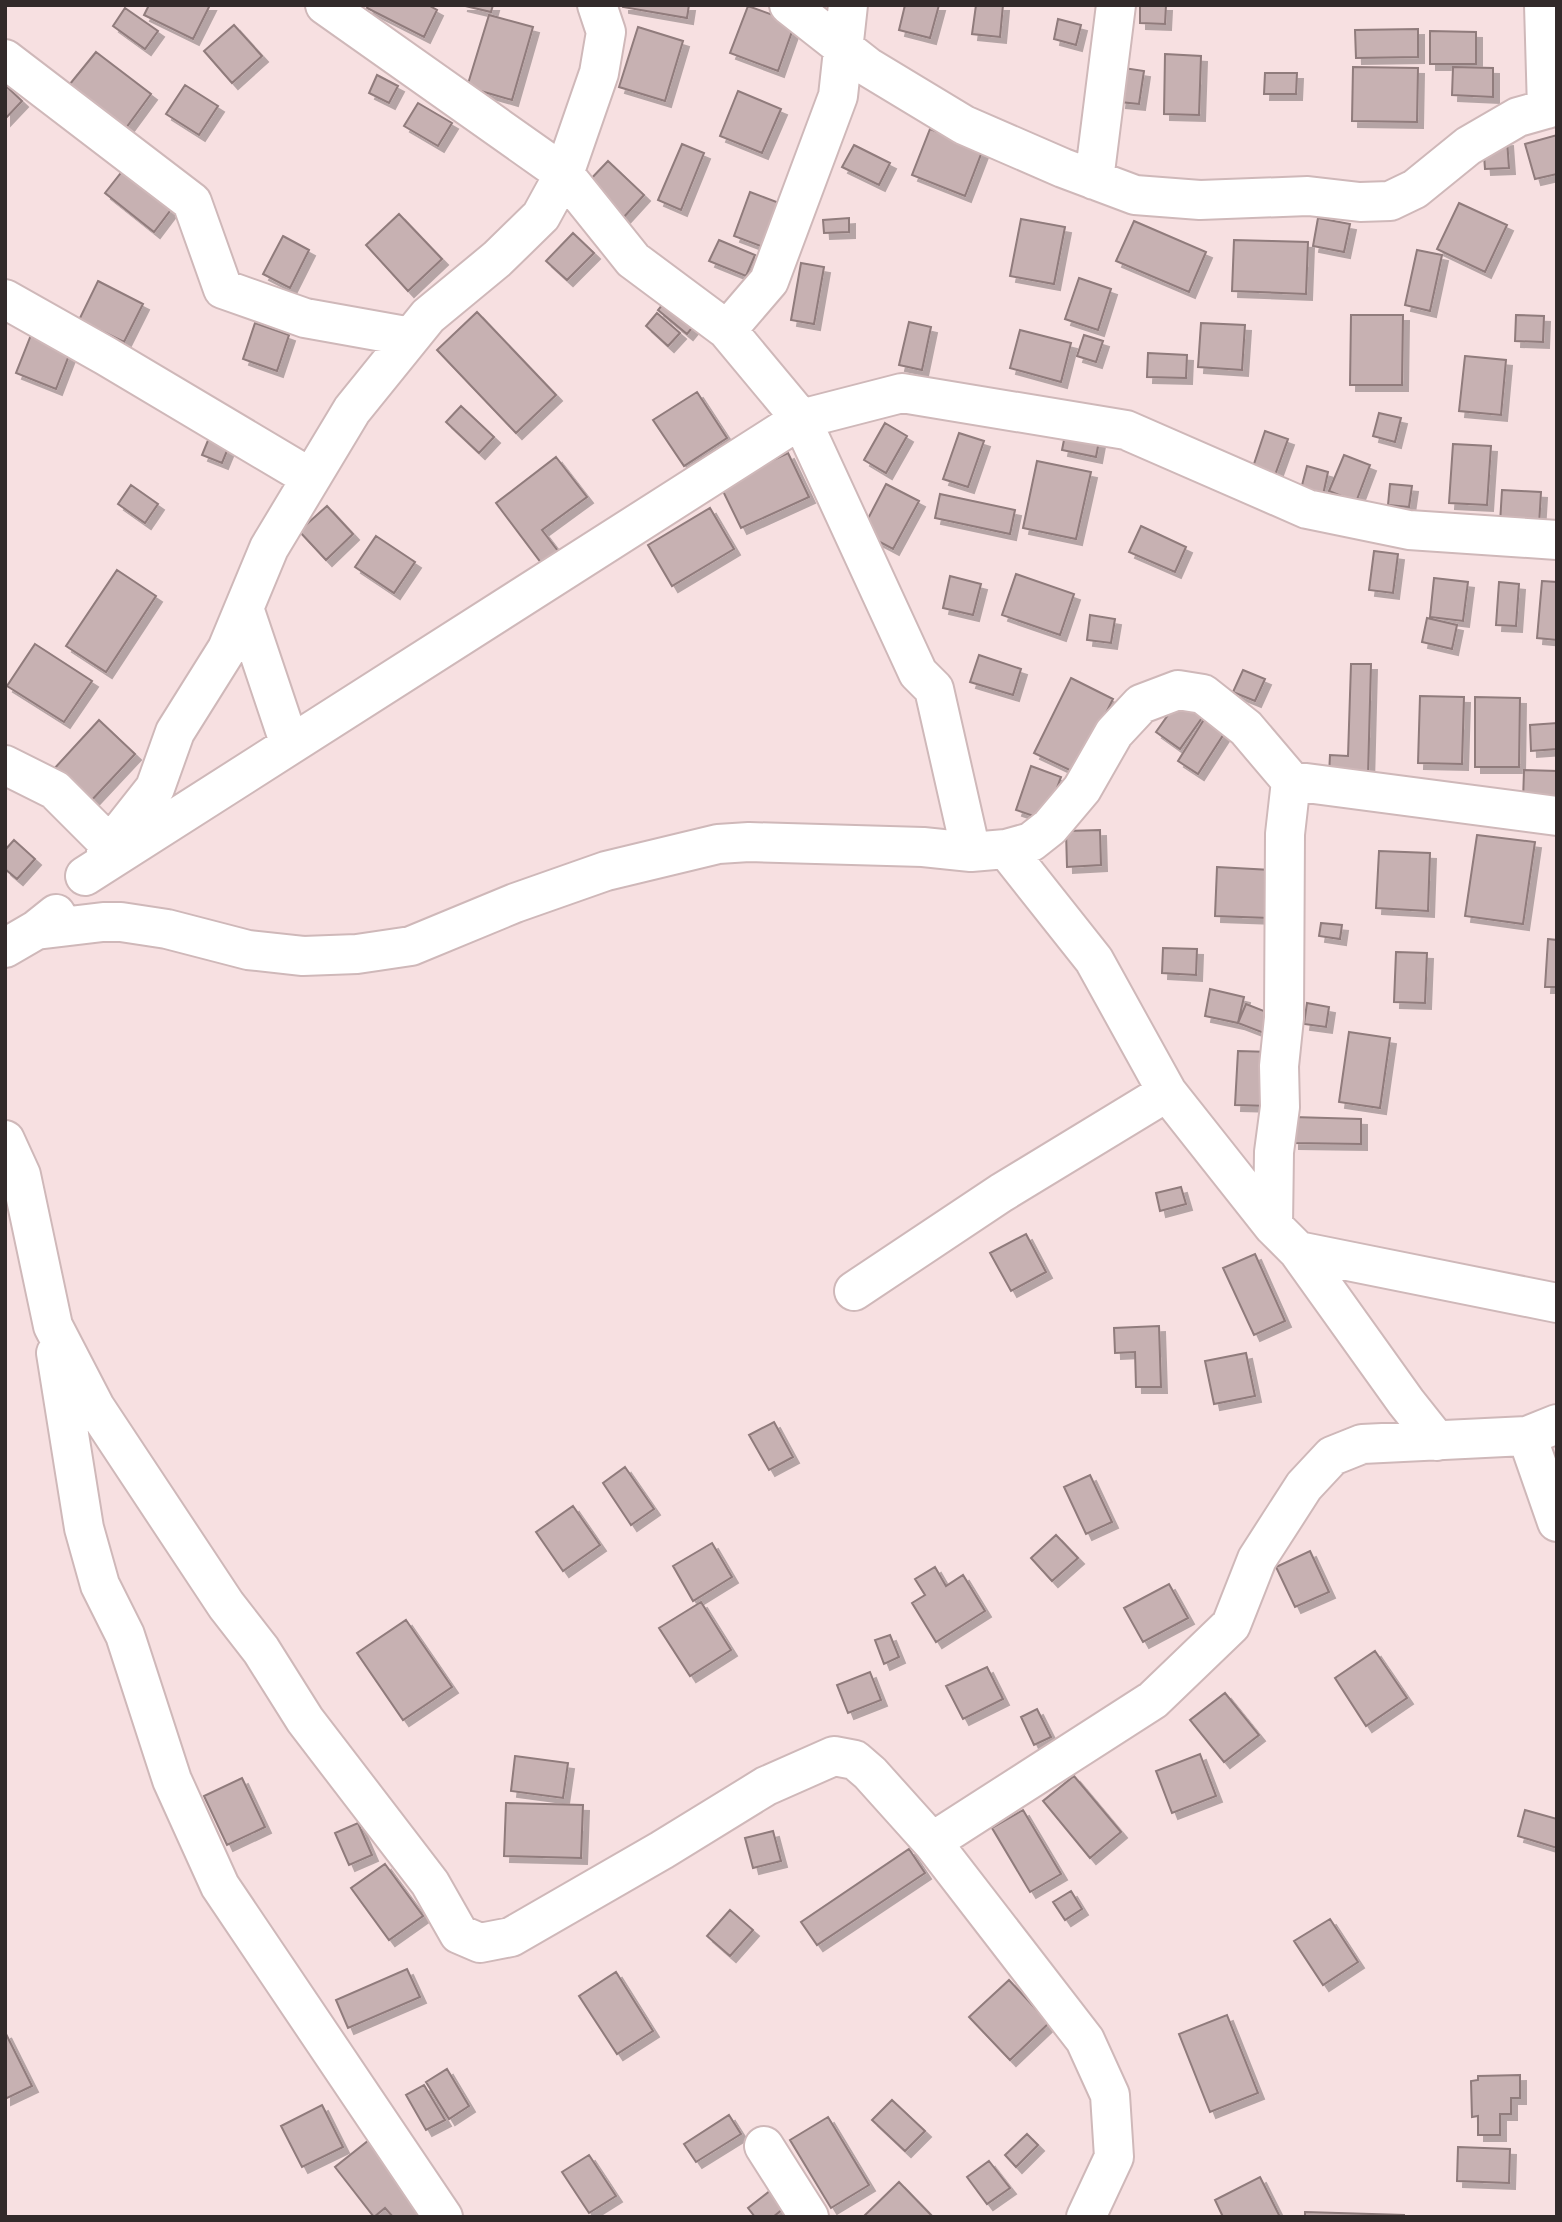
<svg xmlns="http://www.w3.org/2000/svg" width="1562" height="2222" font-family="Helvetica,sans-serif">
	<style>
		.building { fill: #c7b1b2; stroke: #907b7c; stroke-width: 2; filter: url(#shadow) }
		.lines { fill: none; stroke-linecap: round; stroke-linejoin: round }
		.minor-casing { stroke: #cfb8b9; stroke-width: 42 }
		.minor { stroke: #fff; stroke-width: 38 }
	</style>
	<defs>
		<filter id="shadow"><feDropShadow dx="6" dy="6" stdDeviation="0" flood-color="#0004"/></filter>
	</defs>
	<rect width="100%" height="100%" fill="#f7e0e1"/>
	<!-- building -->
	<path class="building" d="M 149,5 L 210,5 L 193,39 L 144,15 Z
		M 368,5 L 428,5 L 437,10 L 424,37 L 367,8 Z
		M 461,5 L 493,5 L 491,12 Z
		M 623,5 L 689,5 L 687,18 L 623,7 Z
		M 905,5 L 939,5 L 930,38 L 899,30 Z
		M 976,5 L 1003,5 L 1000,37 L 972,34 Z
		M 1140,5 L 1166,5 L 1165,24 L 1140,23 Z
		M 748,6 L 795,23 L 778,71 L 730,53 Z
		M 125,8 L 158,31 L 145,49 L 113,26 Z
		M 489,15 L 533,27 L 512,100 L 467,87 Z
		M 1058,19 L 1081,25 L 1076,45 L 1054,39 Z
		M 234,25 L 262,56 L 232,83 L 204,51 Z
		M 638,27 L 683,41 L 665,101 L 619,87 Z
		M 1418,29 L 1418,57 L 1356,58 L 1355,30 Z
		M 1430,31 L 1476,32 L 1476,64 L 1430,64 Z
		M 96,52 L 151,94 L 126,128 L 61,95 Z
		M 1165,54 L 1201,56 L 1199,115 L 1164,114 Z
		M 1353,67 L 1418,68 L 1417,122 L 1352,121 Z
		M 1453,67 L 1493,68 L 1493,97 L 1452,95 Z
		M 1124,68 L 1144,71 L 1139,104 L 1120,102 Z
		M 1265,73 L 1297,73 L 1296,94 L 1264,94 Z
		M 377,75 L 398,86 L 389,103 L 369,93 Z
		M 5,85 L 22,101 L 5,119 Z
		M 185,85 L 218,106 L 199,135 L 166,114 Z
		M 738,91 L 781,109 L 762,153 L 720,136 Z
		M 418,103 L 452,123 L 438,146 L 404,126 Z
		M 930,129 L 983,149 L 965,196 L 912,175 Z
		M 1557,135 L 1557,174 L 1535,179 L 1525,144 Z
		M 1507,140 L 1509,168 L 1485,169 L 1483,142 Z
		M 682,144 L 704,153 L 681,210 L 658,200 Z
		M 854,145 L 890,163 L 879,185 L 842,167 Z
		M 608,161 L 644,195 L 623,218 L 586,184 Z
		M 124,169 L 173,207 L 154,232 L 105,193 Z
		M 750,192 L 782,204 L 766,248 L 734,236 Z
		M 1459,203 L 1507,225 L 1485,272 L 1437,249 Z
		M 399,214 L 442,259 L 408,291 L 366,245 Z
		M 849,218 L 849,232 L 824,233 L 823,220 Z
		M 1318,218 L 1350,224 L 1344,252 L 1313,246 Z
		M 1021,219 L 1065,227 L 1054,284 L 1010,276 Z
		M 1134,221 L 1206,252 L 1189,292 L 1116,261 Z
		M 573,233 L 594,253 L 567,280 L 546,261 Z
		M 283,236 L 309,250 L 290,288 L 263,274 Z
		M 719,240 L 755,255 L 746,276 L 709,261 Z
		M 1234,240 L 1308,242 L 1306,294 L 1232,291 Z
		M 1417,250 L 1442,255 L 1430,311 L 1405,305 Z
		M 801,263 L 824,267 L 814,324 L 791,320 Z
		M 1079,278 L 1111,289 L 1098,330 L 1065,319 Z
		M 98,281 L 143,304 L 124,342 L 79,320 Z
		M 672,293 L 701,317 L 687,334 L 658,310 Z
		M 477,312 L 556,395 L 516,433 L 437,350 Z
		M 657,313 L 680,333 L 668,346 L 646,326 Z
		M 1351,315 L 1403,315 L 1402,385 L 1350,385 Z
		M 1516,315 L 1544,316 L 1543,342 L 1515,341 Z
		M 909,322 L 931,327 L 922,370 L 899,365 Z
		M 255,323 L 289,335 L 277,371 L 243,359 Z
		M 1201,323 L 1245,325 L 1242,370 L 1198,367 Z
		M 1020,330 L 1071,343 L 1061,382 L 1010,368 Z
		M 31,335 L 71,350 L 56,389 L 16,373 Z
		M 1084,335 L 1103,341 L 1096,362 L 1077,356 Z
		M 1148,353 L 1187,355 L 1186,378 L 1147,377 Z
		M 1465,356 L 1506,360 L 1501,415 L 1459,411 Z
		M 697,392 L 727,438 L 684,466 L 653,420 Z
		M 461,406 L 494,437 L 479,453 L 446,422 Z
		M 1379,413 L 1401,418 L 1395,442 L 1373,436 Z
		M 885,423 L 907,436 L 886,473 L 864,460 Z
		M 1265,431 L 1288,439 L 1275,475 L 1253,467 Z
		M 211,433 L 231,441 L 222,463 L 202,455 Z
		M 959,433 L 984,441 L 968,487 L 943,479 Z
		M 1065,435 L 1099,441 L 1096,457 L 1062,450 Z
		M 1453,444 L 1491,446 L 1487,505 L 1449,503 Z
		M 788,453 L 809,497 L 741,528 L 720,485 Z
		M 1344,455 L 1370,465 L 1356,502 L 1329,491 Z
		M 556,457 L 587,497 L 542,530 L 558,551 L 542,564 L 496,503 Z
		M 1037,461 L 1091,472 L 1076,539 L 1023,528 Z
		M 1307,466 L 1328,472 L 1323,495 L 1301,489 Z
		M 886,484 L 919,501 L 893,549 L 861,532 Z
		M 1390,484 L 1412,486 L 1409,507 L 1388,505 Z
		M 131,485 L 158,504 L 145,523 L 118,504 Z
		M 1502,490 L 1541,492 L 1539,525 L 1500,523 Z
		M 940,494 L 1015,510 L 1010,534 L 935,518 Z
		M 327,506 L 353,534 L 326,560 L 299,531 Z
		M 710,508 L 734,549 L 672,586 L 648,545 Z
		M 1141,526 L 1186,547 L 1175,572 L 1129,552 Z
		M 376,536 L 415,562 L 394,593 L 355,567 Z
		M 1374,551 L 1398,554 L 1393,593 L 1369,590 Z
		M 117,570 L 156,596 L 106,672 L 66,646 Z
		M 1016,574 L 1074,594 L 1060,635 L 1002,615 Z
		M 950,576 L 981,584 L 973,615 L 943,608 Z
		M 1434,578 L 1468,582 L 1463,621 L 1430,617 Z
		M 1542,581 L 1557,582 L 1557,640 L 1537,638 Z
		M 1499,582 L 1519,584 L 1516,626 L 1496,625 Z
		M 1090,615 L 1115,619 L 1111,643 L 1087,640 Z
		M 1427,618 L 1457,625 L 1452,649 L 1422,642 Z
		M 35,644 L 92,681 L 64,722 L 7,686 Z
		M 979,655 L 1021,669 L 1013,695 L 970,682 Z
		M 1351,664 L 1371,664 L 1368,776 L 1329,775 L 1330,755 L 1348,756 Z
		M 1243,670 L 1265,679 L 1255,701 L 1233,692 Z
		M 1071,678 L 1113,699 L 1076,773 L 1034,753 Z
		M 1420,696 L 1464,697 L 1462,764 L 1418,763 Z
		M 1475,697 L 1520,698 L 1519,767 L 1475,767 Z
		M 1180,698 L 1204,715 L 1180,749 L 1156,732 Z
		M 1208,713 L 1229,726 L 1198,774 L 1178,761 Z
		M 99,720 L 135,754 L 89,803 L 53,770 Z
		M 1557,723 L 1557,749 L 1531,751 L 1530,725 Z
		M 1031,766 L 1061,777 L 1045,820 L 1016,810 Z
		M 1524,770 L 1557,771 L 1557,803 L 1523,801 Z
		M 1100,830 L 1101,865 L 1067,867 L 1066,831 Z
		M 1477,835 L 1535,842 L 1523,924 L 1465,916 Z
		M 14,840 L 35,859 L 17,879 L 5,869 L 5,850 Z
		M 1379,851 L 1430,853 L 1428,911 L 1376,908 Z
		M 1217,867 L 1271,870 L 1269,918 L 1215,916 Z
		M 1321,923 L 1342,925 L 1340,939 L 1319,936 Z
		M 1548,939 L 1557,940 L 1557,987 L 1545,987 Z
		M 1163,948 L 1197,949 L 1196,975 L 1162,973 Z
		M 1396,952 L 1427,953 L 1425,1003 L 1394,1002 Z
		M 1210,989 L 1244,997 L 1238,1023 L 1205,1016 Z
		M 1307,1003 L 1329,1007 L 1326,1027 L 1304,1024 Z
		M 1246,1004 L 1279,1017 L 1272,1036 L 1238,1023 Z
		M 1349,1032 L 1390,1038 L 1380,1108 L 1339,1102 Z
		M 1238,1051 L 1272,1052 L 1270,1106 L 1235,1105 Z
		M 1293,1117 L 1361,1119 L 1361,1144 L 1293,1143 Z
		M 1181,1187 L 1186,1204 L 1160,1211 L 1156,1193 Z
		M 1026,1234 L 1046,1272 L 1011,1291 L 990,1253 Z
		M 1255,1254 L 1285,1321 L 1254,1335 L 1223,1268 Z
		M 1159,1326 L 1161,1387 L 1136,1387 L 1135,1352 L 1115,1353 L 1114,1328 Z
		M 1246,1353 L 1255,1396 L 1214,1404 L 1205,1361 Z
		M 774,1422 L 793,1457 L 769,1470 L 749,1435 Z
		M 625,1467 L 654,1509 L 631,1525 L 603,1483 Z
		M 1090,1475 L 1112,1522 L 1086,1534 L 1064,1487 Z
		M 573,1506 L 600,1545 L 563,1571 L 536,1532 Z
		M 1056,1535 L 1078,1558 L 1052,1581 L 1031,1558 Z
		M 712,1543 L 732,1577 L 693,1601 L 673,1566 Z
		M 1310,1551 L 1329,1592 L 1295,1607 L 1276,1567 Z
		M 935,1567 L 946,1586 L 963,1575 L 985,1611 L 936,1642 L 912,1603 L 925,1595 L 915,1579 Z
		M 1169,1584 L 1188,1618 L 1143,1642 L 1124,1608 Z
		M 701,1602 L 731,1650 L 690,1676 L 659,1628 Z
		M 406,1620 L 452,1687 L 403,1720 L 357,1653 Z
		M 890,1635 L 899,1657 L 884,1664 L 875,1640 Z
		M 1375,1651 L 1407,1698 L 1366,1726 L 1335,1678 Z
		M 987,1667 L 1003,1699 L 963,1719 L 946,1686 Z
		M 870,1672 L 881,1700 L 848,1713 L 837,1685 Z
		M 1225,1693 L 1259,1735 L 1224,1762 L 1190,1720 Z
		M 1037,1709 L 1051,1737 L 1034,1745 L 1021,1717 Z
		M 1200,1754 L 1216,1796 L 1172,1813 L 1156,1771 Z
		M 515,1756 L 568,1763 L 563,1798 L 511,1791 Z
		M 1074,1776 L 1121,1832 L 1090,1858 L 1043,1801 Z
		M 242,1778 L 265,1827 L 227,1845 L 204,1796 Z
		M 506,1803 L 583,1805 L 581,1858 L 504,1856 Z
		M 1023,1810 L 1061,1874 L 1030,1892 L 992,1828 Z
		M 1525,1810 L 1557,1819 L 1557,1848 L 1518,1836 Z
		M 358,1823 L 372,1855 L 349,1865 L 335,1833 Z
		M 773,1831 L 781,1861 L 753,1868 L 745,1838 Z
		M 909,1849 L 925,1873 L 817,1945 L 801,1922 Z
		M 385,1864 L 423,1916 L 389,1940 L 351,1888 Z
		M 1071,1891 L 1082,1909 L 1065,1920 L 1053,1902 Z
		M 730,1910 L 753,1930 L 730,1956 L 707,1936 Z
		M 1330,1919 L 1358,1962 L 1323,1985 L 1294,1941 Z
		M 407,1969 L 420,1997 L 348,2028 L 336,2000 Z
		M 616,1972 L 653,2031 L 617,2054 L 579,1996 Z
		M 1009,1980 L 1049,2023 L 1010,2060 L 969,2017 Z
		M 1227,2015 L 1258,2093 L 1210,2112 L 1179,2034 Z
		M 5,2032 L 32,2086 L 5,2099 Z
		M 447,2069 L 469,2106 L 449,2119 L 426,2082 Z
		M 1520,2075 L 1520,2098 L 1511,2098 L 1511,2114 L 1500,2114 L 1500,2135 L 1478,2135 L 1478,2116 L 1472,2117 L 1471,2081 L 1478,2080 L 1478,2076 Z
		M 424,2085 L 445,2120 L 426,2130 L 406,2095 Z
		M 892,2100 L 925,2131 L 905,2151 L 872,2120 Z
		M 322,2105 L 343,2147 L 302,2167 L 281,2126 Z
		M 729,2115 L 741,2134 L 696,2162 L 684,2144 Z
		M 828,2117 L 869,2185 L 831,2208 L 790,2140 Z
		M 1027,2134 L 1038,2145 L 1016,2167 L 1005,2155 Z
		M 369,2140 L 420,2217 L 393,2217 L 385,2208 L 374,2217 L 335,2167 Z
		M 1458,2147 L 1510,2149 L 1509,2183 L 1457,2181 Z
		M 589,2155 L 616,2196 L 589,2213 L 562,2172 Z
		M 989,2161 L 1010,2188 L 987,2204 L 967,2177 Z
		M 1260,2177 L 1280,2217 L 1223,2217 L 1215,2200 Z
		M 899,2182 L 933,2217 L 863,2217 Z
		M 775,2187 L 789,2204 L 773,2217 L 755,2217 L 748,2208 Z
		M 1305,2212 L 1404,2215 L 1404,2217 L 1305,2217 Z"/>
	<g class="lines">
		<defs>
			<path id="minor" d="M 325,5 L 564,174 L 633,260 L 727,330
				M 789,5 L 868,67 L 964,125 L 1063,168 L 1135,195 L 1200,200 L 1308,196 L 1360,202 L 1390,201 L 1415,189 L 1468,146 L 1518,117 L 1557,106
				M 848,5 L 838,96 L 769,281 L 727,330 L 801,419 L 918,673 L 934,689 L 971,852
				M 1544,5 L 1547,109
				M 5,59 L 192,202 L 223,289 L 305,318 L 411,337
				M 1094,180 L 1116,5
				M 5,299 L 106,356 L 311,478
				M 244,608 L 290,745
				M 5,765 L 55,790 L 110,845
				M 1006,849 L 1094,960 L 1167,1092 L 1273,1226 L 1298,1251 L 1406,1402 L 1437,1441
				M 106,850 L 155,788 L 175,732 L 227,649 L 269,548 L 352,410 L 428,316 L 497,259 L 541,216 L 564,174 L 599,73 L 606,32 L 597,5
				M 85,876 L 801,419 L 902,393 L 1126,430 L 1307,509 L 1409,530 L 1557,540
				M 36,930 L 103,922 L 121,922 L 167,929 L 248,950 L 303,956 L 357,954 L 411,946 L 515,903 L 606,871 L 718,844 L 749,842 L 923,847 L 971,852 L 1006,849 L 1031,842 L 1050,827 L 1082,789 L 1114,733 L 1141,704 L 1178,690 L 1203,694 L 1246,728 L 1291,781 L 1557,816
				M 5,948 L 36,930 L 56,914
				M 5,1140 L 21,1175 L 53,1326 L 95,1407 L 226,1605 L 261,1650 L 305,1720 L 430,1883 L 459,1934 L 480,1943 L 511,1937 L 662,1850 L 766,1786 L 834,1756 L 855,1760 L 870,1773 L 932,1842 L 1085,2040 L 1110,2095 L 1114,2157 L 1086,2217
				M 1273,1226 L 1274,1152 L 1280,1107 L 1279,1066 L 1284,1018 L 1285,834 L 1291,781
				M 1298,1251 L 1557,1303
				M 854,1291 L 1001,1193 L 1167,1092
				M 56,1353 L 84,1528 L 100,1585 L 125,1635 L 172,1780 L 220,1886 L 443,2217
				M 1527,1436 L 1557,1522
				M 932,1842 L 1153,1700 L 1231,1625 L 1257,1559 L 1304,1486 L 1332,1456 L 1362,1444 L 1527,1436 L 1557,1424
				M 764,2146 L 809,2217"/>
		</defs>
		<!-- minor casing -->
		<use href="#minor" class="minor-casing"/>
		<!-- minor -->
		<use href="#minor" class="minor"/>
	</g>
	<!-- border -->
	<rect width="1562" height="2222" fill="none" stroke="#322a2a" stroke-width="14"/>
</svg>
